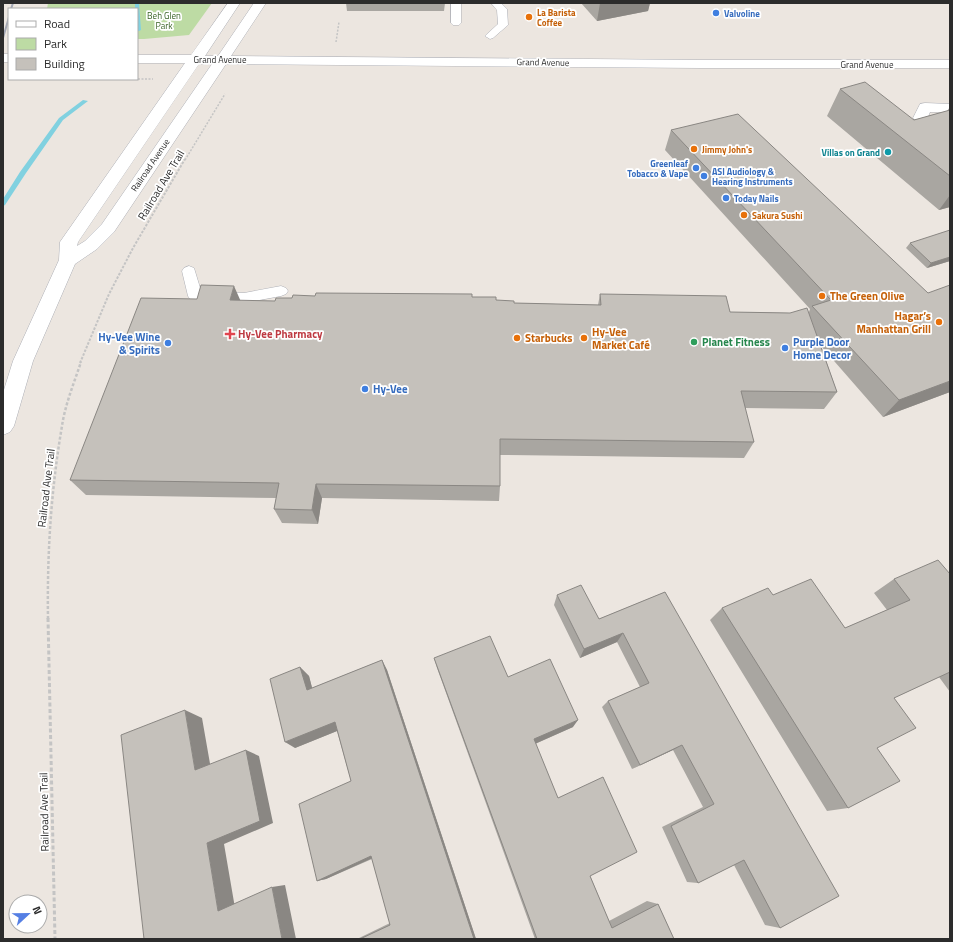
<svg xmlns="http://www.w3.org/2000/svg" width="953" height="942" font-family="'Titillium Web',sans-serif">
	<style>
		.green { fill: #bddba4 }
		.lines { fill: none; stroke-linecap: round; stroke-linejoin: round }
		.stream { fill: #81d1e0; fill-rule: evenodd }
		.lane-casing { stroke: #adafb6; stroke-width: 1 }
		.street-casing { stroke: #adafb6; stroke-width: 1 }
		.secondary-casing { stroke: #adafb6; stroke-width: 1 }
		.path-far3 { stroke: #c4c4c4; stroke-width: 1.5; stroke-dasharray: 2 1.5; stroke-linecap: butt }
		.path-far2 { stroke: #c4c4c4; stroke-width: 2; stroke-dasharray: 2.5 1.5; stroke-linecap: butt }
		.path-far1 { stroke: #c4c4c4; stroke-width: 2.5; stroke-dasharray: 3 2; stroke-linecap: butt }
		.path { stroke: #c4c4c4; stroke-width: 3; stroke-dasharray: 4 2.5; stroke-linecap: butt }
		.lane { fill: #fff; fill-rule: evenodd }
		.street { fill: #fff; fill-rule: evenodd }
		.secondary { fill: #fff; fill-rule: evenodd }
		.rail { stroke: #a3a7b4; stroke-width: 2 }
		.wall { fill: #a9a6a1 }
		.shaded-wall { fill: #8a8783 }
		.building { fill: #c5c1bb; stroke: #8a8783 }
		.shop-dot { fill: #3f7fe0; stroke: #fff; stroke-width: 1.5 }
		.food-dot { fill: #e8710a; stroke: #fff; stroke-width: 1.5 }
		.culture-dot { fill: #0f9aa8; stroke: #fff; stroke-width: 1.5 }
		.health-dot { fill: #e0444e; stroke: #fff; stroke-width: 1.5 }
		.leisure-dot { fill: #2e9e5b; stroke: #fff; stroke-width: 1.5 }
		.labels { text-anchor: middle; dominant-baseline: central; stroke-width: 3.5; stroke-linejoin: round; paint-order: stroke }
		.far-food-label { font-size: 9px; font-weight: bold; fill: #c56008; stroke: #fff; text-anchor: start }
		.far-shop-label { font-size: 9px; font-weight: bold; fill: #366cbe; stroke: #fff; text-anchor: start }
		.far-park-label { font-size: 9px; fill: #376124; stroke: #fff }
		.far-street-label { font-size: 9px; fill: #2c2c2c; stroke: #fff }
		.far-culture-label { font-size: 9px; font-weight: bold; fill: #0d838f; stroke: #fff; text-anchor: end }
		.street-label { font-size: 11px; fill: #2c2c2c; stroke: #fff }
		.food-label { font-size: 11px; font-weight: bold; fill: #c56008; stroke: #fff; text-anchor: start }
		.health-label { font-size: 11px; font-weight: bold; fill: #be3a42; stroke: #fff; text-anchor: start }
		.shop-label { font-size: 11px; font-weight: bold; fill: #366cbe; stroke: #fff; text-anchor: start }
		.leisure-label { font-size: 11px; font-weight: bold; fill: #27864d; stroke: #fff; text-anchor: start }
	</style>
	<rect width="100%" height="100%" fill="#ece6e0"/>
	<!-- green -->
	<path class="green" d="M 48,3 L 212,3 L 189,35 L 144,39 L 137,39 L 137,9 L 47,9 Z"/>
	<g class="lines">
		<!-- stream -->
		<path class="stream" d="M 135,3 L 139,3 L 141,30 L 139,31 L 137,31 L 137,9 L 135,9 Z
			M 83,100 L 88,101 L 63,120 L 26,173 L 5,205 L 3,206 L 3,199 L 20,172 L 59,118 Z"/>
		<defs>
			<path id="lane" d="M 451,3 L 461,3 L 461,23 L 459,25 L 453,25 L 451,23 Z
				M 491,3 L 501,3 L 507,9 L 508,25 L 493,38 L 490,39 L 485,36 L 498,24 L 497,10 Z
				M 189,266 L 194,268 L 201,291 L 244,293 L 281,286 L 286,288 L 288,291 L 286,294 L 281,296 L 244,303 L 195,301 L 190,299 L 188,296 L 182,271 L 184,268 Z"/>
			<path id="street" d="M 925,103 L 950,104 L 950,112 L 930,112 L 928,117 L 950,133 L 950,145 L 945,143 L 913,118 L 920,104 Z"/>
			<path id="secondary" d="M 228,3 L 240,3 L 205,56 L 218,56 L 254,3 L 266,3 L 231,56 L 700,60 L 950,60 L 950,68 L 700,68 L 226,64 L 114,232 L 97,249 L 75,264 L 33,361 L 14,426 L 10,432 L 3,435 L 3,393 L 13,361 L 59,260 L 60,242 L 185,63 L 137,63 L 137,55 L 191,55 ZM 199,64 L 212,64 L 102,224 L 85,241 L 77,246 L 78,242 Z
				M 3,54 L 9,54 L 9,62 L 3,62 Z"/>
		</defs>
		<!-- lane casing -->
		<use href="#lane" class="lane-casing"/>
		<!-- street casing -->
		<use href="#street" class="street-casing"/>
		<!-- secondary casing -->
		<use href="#secondary" class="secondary-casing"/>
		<!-- path-far3 -->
		<path class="path-far3" d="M 336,42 L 339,22
			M 138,79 L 153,79
			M 185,160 L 225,94"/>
		<!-- path-far2 -->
		<path class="path-far2" d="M 80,363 L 109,294 L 133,248 L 185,159"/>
		<!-- path-far1 -->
		<path class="path-far1" d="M 48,619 C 47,554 51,490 62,426 C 65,405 74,383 81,362"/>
		<!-- path -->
		<path class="path" d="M 48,618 L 55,939"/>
		<!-- lane -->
		<use href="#lane" class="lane"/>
		<!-- street -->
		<use href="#street" class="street"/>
		<!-- secondary -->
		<use href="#secondary" class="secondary"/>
		<!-- rail -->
		<path class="rail" d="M 11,9 L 13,3
			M 3,38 L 9,17"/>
	</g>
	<!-- wall -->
	<path class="wall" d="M 346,3 L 445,3 L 444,11 L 347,11 Z
		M 581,3 L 650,3 L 648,11 L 597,21 Z
		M 840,89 L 914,120 L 947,111 L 950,107 L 950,207 L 939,210 L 827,116 Z
		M 671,130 L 950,392 L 883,417 L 821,346 L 837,392 L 824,409 L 745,408 L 754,442 L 744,458 L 500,455 L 500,486 L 499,501 L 322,498 L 318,524 L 282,523 L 274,509 L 276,498 L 86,495 L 70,480 L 241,301 L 275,301 L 472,297 L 514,303 L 598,305 L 600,294 L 730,312 L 790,313 L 809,312 L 810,309 L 665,150 Z
		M 910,243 L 950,261 L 927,268 L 906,248 Z
		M 950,574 L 950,692 L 939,677 L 894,698 L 877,748 L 848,808 L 827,811 L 710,620 L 722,608 L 773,595 L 845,628 L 887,610 L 874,593 L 894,579 Z
		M 665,592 L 780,928 L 765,925 L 734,865 L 698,883 L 687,882 L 662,827 L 703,807 L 673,750 L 632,769 L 602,707 L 608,701 L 640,687 L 617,642 L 580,658 L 554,605 L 557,595 L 599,619 Z
		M 434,658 L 508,677 L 573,727 L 535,744 L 609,921 L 647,901 L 658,904 L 674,939 L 535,939 L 437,668 Z
		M 382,660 L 387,670 L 476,939 L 357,939 L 390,923 L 372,859 L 326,879 L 317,881 L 351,781 L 337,731 L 295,748 L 300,667 L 309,676 L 312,688 Z"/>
	<!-- shaded-wall -->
	<path class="shaded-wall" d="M 600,3 L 650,3 L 648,11 L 597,21 Z
		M 950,195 L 950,207 L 939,210 Z
		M 950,257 L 950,261 L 927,268 L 931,263 Z
		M 234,286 L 242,304 L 230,300 Z
		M 950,381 L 950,392 L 883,417 L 899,400 Z
		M 316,484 L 322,498 L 318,524 L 312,510 Z
		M 623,633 L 617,642 L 580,658 L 584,649 Z
		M 382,660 L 387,670 L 476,939 L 474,939 Z
		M 300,667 L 309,676 L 315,699 L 307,690 Z
		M 185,710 L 202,718 L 212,775 L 195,770 Z
		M 578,720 L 573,727 L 530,746 L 534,739 Z
		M 335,722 L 342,729 L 295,748 L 285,742 Z
		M 682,745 L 673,750 L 632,769 L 640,765 Z
		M 246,750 L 259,756 L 273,823 L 224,844 L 235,908 L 218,911 L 207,843 Z
		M 371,856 L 377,856 L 326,879 L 317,881 Z
		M 285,885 L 296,939 L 282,939 L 272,887 Z"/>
	<!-- building -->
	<path class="building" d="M 865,82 L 914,120 L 950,110 L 950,176 L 840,89 Z
		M 738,114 L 928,293 L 950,285 L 950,381 L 899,400 L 812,306 L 831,300 L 671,130 Z
		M 950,230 L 950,257 L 931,263 L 910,243 Z
		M 201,285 L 234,286 L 230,300 L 275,301 L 276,298 L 292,298 L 293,295 L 315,296 L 316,293 L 472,294 L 472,297 L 496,297 L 496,300 L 514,301 L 514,303 L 601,305 L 600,294 L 726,296 L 730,312 L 790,313 L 807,308 L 837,392 L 741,391 L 754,442 L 500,439 L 500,486 L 316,484 L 312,510 L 274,509 L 279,483 L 70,480 L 141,298 L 197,299 Z
		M 938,560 L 950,574 L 950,672 L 894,698 L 916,728 L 877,748 L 900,781 L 848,808 L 722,608 L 768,588 L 773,595 L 811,579 L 845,628 L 910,600 L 894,579 Z
		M 581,585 L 599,619 L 665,592 L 839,896 L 780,928 L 744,860 L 698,883 L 671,826 L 714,804 L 682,745 L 640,765 L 608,701 L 649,683 L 623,633 L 584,649 L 557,595 Z
		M 490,636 L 508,677 L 550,659 L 578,720 L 534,739 L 558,798 L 603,777 L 637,852 L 590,876 L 612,928 L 658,904 L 674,939 L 537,939 L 434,658 Z
		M 382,660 L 474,939 L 360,939 L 390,925 L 371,856 L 317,881 L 299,804 L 351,781 L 335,722 L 285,742 L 270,679 L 300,667 L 307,690 Z
		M 185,710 L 195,770 L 246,750 L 260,821 L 207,843 L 218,911 L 272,887 L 282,939 L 144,939 L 121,735 Z"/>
	<!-- markers -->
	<g class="shop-dot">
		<circle cx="716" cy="13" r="4"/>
		<circle cx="696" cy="168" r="4"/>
		<circle cx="704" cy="176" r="4"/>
		<circle cx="726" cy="198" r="4"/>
		<circle cx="168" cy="343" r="4"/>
		<circle cx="785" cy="348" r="4"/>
		<circle cx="365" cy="389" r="4"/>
	</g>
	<g class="food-dot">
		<circle cx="529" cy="17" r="4"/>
		<circle cx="694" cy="149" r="4"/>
		<circle cx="744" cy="215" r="4"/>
		<circle cx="822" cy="296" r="4"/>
		<circle cx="939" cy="322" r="4"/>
		<circle cx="517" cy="338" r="4"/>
		<circle cx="584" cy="338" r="4"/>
	</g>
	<circle class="culture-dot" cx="888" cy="152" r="4"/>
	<path class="health-dot" d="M228 328h4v4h4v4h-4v4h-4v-4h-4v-4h4z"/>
	<circle class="leisure-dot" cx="694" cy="342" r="4"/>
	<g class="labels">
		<!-- far-food labels -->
		<g class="far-food-label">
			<text x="537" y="12">La Barista<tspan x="537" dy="10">Coffee</tspan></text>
			<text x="702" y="149">Jimmy John's</text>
			<text x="752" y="215">Sakura Sushi</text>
		</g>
		<!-- far-shop labels -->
		<g class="far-shop-label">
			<text x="724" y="13">Valvoline</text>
			<text x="688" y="163" text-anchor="end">Greenleaf<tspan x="688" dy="10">Tobacco &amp; Vape</tspan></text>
			<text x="712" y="171">ASI Audiology &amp;<tspan x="712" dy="10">Hearing Instruments</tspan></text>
			<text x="734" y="198">Today Nails</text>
		</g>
		<!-- far-park labels -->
		<g class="far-park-label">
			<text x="164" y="15">Beh Glen<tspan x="164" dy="10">Park</tspan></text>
		</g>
		<!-- far-street labels -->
		<g class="far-street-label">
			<text x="220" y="59">Grand Avenue</text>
			<text transform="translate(543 62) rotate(1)">Grand Avenue</text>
			<text x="867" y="64">Grand Avenue</text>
			<text transform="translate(150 165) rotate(-56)">Railroad Avenue</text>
		</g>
		<!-- far-culture labels -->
		<g class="far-culture-label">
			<text x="880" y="152">Villas on Grand</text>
		</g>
		<!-- street labels -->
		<g class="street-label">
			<text transform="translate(161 185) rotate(-59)">Railroad Ave Trail</text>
			<text transform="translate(46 488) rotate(-83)">Railroad Ave Trail</text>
			<text transform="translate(44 812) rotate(-91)">Railroad Ave Trail</text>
		</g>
		<!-- food labels -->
		<g class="food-label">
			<text x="830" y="296">The Green Olive</text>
			<text x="931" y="316" text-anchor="end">Hagar’s<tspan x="931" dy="13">Manhattan Grill</tspan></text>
			<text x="592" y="332">Hy-Vee<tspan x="592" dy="13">Market Café</tspan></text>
			<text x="525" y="338">Starbucks</text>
		</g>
		<!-- health labels -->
		<g class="health-label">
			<text x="238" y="334">Hy-Vee Pharmacy</text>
		</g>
		<!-- shop labels -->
		<g class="shop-label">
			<text x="160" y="337" text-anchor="end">Hy-Vee Wine<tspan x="160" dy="13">&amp; Spirits</tspan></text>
			<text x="793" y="342">Purple Door<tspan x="793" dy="13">Home Decor</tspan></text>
			<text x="373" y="389">Hy-Vee</text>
		</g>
		<!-- leisure labels -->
		<g class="leisure-label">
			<text x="702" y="342">Planet Fitness</text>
		</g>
	</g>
	<!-- border -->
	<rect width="953" height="942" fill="none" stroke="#2c2c2c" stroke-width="8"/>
	<!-- legend -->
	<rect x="8" y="8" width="130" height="72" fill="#ffffff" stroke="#ababab"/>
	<rect x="16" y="21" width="20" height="6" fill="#ffffff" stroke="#ababab"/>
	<text x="44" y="28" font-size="12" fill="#2c2c2c">Road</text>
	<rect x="16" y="38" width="20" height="12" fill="#bddba4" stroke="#ababab"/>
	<text x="44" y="48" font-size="12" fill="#2c2c2c">Park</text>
	<rect x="16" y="58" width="20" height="12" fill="#c5c1bb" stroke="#ababab"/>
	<text x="44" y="68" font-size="12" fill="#2c2c2c">Building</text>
	<!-- north arrow -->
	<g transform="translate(28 914) rotate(68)"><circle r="19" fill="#ffffff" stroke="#ababab"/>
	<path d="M0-3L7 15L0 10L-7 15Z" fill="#557fe4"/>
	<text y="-6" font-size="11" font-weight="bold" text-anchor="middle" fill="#2c2c2c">N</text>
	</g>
</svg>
